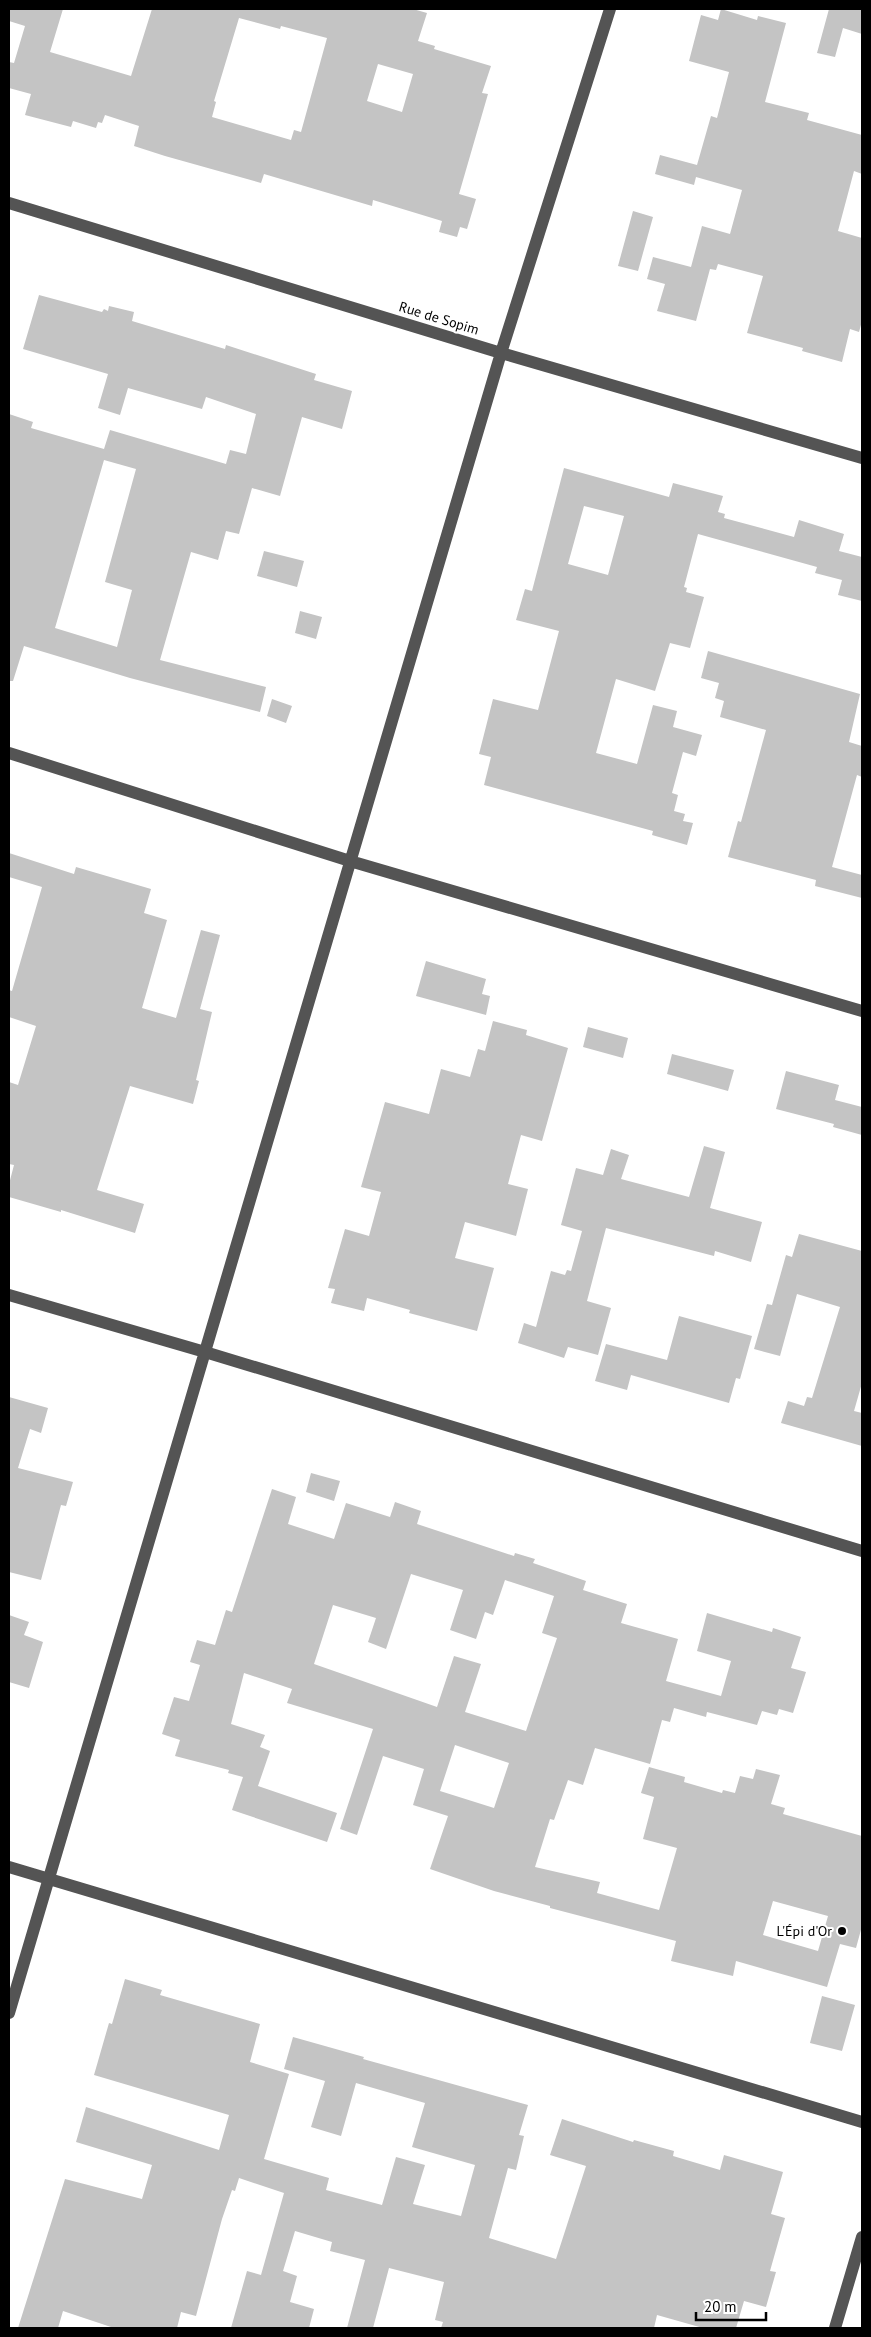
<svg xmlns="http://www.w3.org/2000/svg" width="871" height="2337" font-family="'PT Sans',sans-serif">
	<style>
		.building { fill: #c4c4c4; fill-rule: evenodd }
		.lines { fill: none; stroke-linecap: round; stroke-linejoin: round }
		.minor { stroke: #545454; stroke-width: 12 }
		.poi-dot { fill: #000; stroke: #fff; stroke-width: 2 }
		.labels { text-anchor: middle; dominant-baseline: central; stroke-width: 4; stroke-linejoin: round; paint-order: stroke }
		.street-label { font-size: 14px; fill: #000; stroke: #fff }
		.poi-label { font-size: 14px; fill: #000; stroke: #fff; text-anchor: end }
	</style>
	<rect width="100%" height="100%" fill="#fff"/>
	<!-- building -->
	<path class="building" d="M 9,9 L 63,9 L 50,52 L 131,76 L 152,9 L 413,9 L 427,13 L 418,41 L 435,46 L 434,49 L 491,66 L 482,93 L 488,94 L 459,194 L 476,199 L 467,229 L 460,227 L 457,237 L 439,232 L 442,221 L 373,200 L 372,206 L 264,174 L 261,183 L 165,156 L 134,146 L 139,126 L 105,115 L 102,123 L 98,122 L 96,128 L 73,121 L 71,127 L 25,115 L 31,94 L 9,88 L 9,62 L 14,63 L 25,26 L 9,21 ZM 239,18 L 280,29 L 281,26 L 327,38 L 301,132 L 294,130 L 291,140 L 212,117 L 216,102 L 214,101 ZM 378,64 L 413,74 L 402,112 L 367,101 Z
		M 721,9 L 757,20 L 758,16 L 786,23 L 765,102 L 809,113 L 807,120 L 862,135 L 862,174 L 854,171 L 838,231 L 862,238 L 862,321 L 859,332 L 850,329 L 842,362 L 802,351 L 803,348 L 747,333 L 763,276 L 718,264 L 716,270 L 710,269 L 696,321 L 657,311 L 665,284 L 647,279 L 653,257 L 691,267 L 702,226 L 730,234 L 742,190 L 696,177 L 694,185 L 655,174 L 660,155 L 697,165 L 711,116 L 717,118 L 729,72 L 689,61 L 701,15 L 718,20 Z
		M 829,9 L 862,9 L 862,34 L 843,28 L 835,57 L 817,53 Z
		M 633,211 L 653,217 L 638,271 L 618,266 Z
		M 39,295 L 102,312 L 104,309 L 108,311 L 109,306 L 134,312 L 132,321 L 225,349 L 226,345 L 316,374 L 314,380 L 352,391 L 342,429 L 302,417 L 280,496 L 252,488 L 239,534 L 226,531 L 218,560 L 191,552 L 160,660 L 266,687 L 260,712 L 130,678 L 24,646 L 13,681 L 9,681 L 9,414 L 33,422 L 31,428 L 104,449 L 110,430 L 226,464 L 230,450 L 246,454 L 256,414 L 206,397 L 202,409 L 128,388 L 120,415 L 98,408 L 108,374 L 23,349 ZM 104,460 L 136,469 L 105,582 L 132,590 L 117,647 L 55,628 Z
		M 564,468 L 669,497 L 673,483 L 723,496 L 718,512 L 725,514 L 724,518 L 794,537 L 799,520 L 844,534 L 839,551 L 862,557 L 862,601 L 838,595 L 842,580 L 815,573 L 817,567 L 698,534 L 684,587 L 687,588 L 686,592 L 704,597 L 690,648 L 670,643 L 655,691 L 616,679 L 596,753 L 637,764 L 653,705 L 677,711 L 673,727 L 702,735 L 696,756 L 683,752 L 672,793 L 678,795 L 674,811 L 685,814 L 683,821 L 693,823 L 687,845 L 652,835 L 653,831 L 484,785 L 491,757 L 479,754 L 493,699 L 538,710 L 559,631 L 516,620 L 525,589 L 532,591 ZM 584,506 L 624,516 L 608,575 L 568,564 Z
		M 264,551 L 304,561 L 297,587 L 257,576 Z
		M 300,611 L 322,617 L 316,639 L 295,633 Z
		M 708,651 L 860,694 L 849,742 L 862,746 L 862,777 L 857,775 L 832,867 L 862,875 L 862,898 L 815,886 L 816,880 L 728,857 L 738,821 L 741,822 L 766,730 L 720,717 L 724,701 L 715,698 L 719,683 L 701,678 Z
		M 272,699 L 292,706 L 286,723 L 267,716 Z
		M 9,853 L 74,874 L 76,867 L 151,889 L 144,913 L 167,920 L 142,1008 L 176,1018 L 201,930 L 220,935 L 200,1009 L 212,1012 L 196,1080 L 199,1081 L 193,1104 L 130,1086 L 97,1190 L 144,1204 L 135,1233 L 61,1210 L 61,1212 L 9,1197 L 9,1184 L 14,1165 L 9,1164 L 9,1082 L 18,1085 L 36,1026 L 9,1017 L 9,990 L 12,991 L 42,887 L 9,877 Z
		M 426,961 L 486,979 L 482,994 L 490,996 L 486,1015 L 416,996 Z
		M 493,1021 L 527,1030 L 526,1035 L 568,1048 L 542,1141 L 521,1135 L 508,1184 L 528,1189 L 516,1236 L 465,1222 L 455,1258 L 494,1268 L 477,1331 L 409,1313 L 410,1310 L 367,1298 L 364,1311 L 331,1303 L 335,1289 L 328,1288 L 345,1229 L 369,1236 L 381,1192 L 361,1187 L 385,1102 L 429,1114 L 441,1069 L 470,1077 L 478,1049 L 485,1051 Z
		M 588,1027 L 628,1038 L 623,1058 L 583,1047 Z
		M 672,1054 L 734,1070 L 728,1091 L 667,1074 Z
		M 786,1071 L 839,1085 L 835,1100 L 862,1107 L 862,1135 L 833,1127 L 834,1124 L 776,1109 Z
		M 704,1146 L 725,1152 L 710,1208 L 762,1222 L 751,1262 L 715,1251 L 714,1256 L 606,1228 L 587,1301 L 611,1308 L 598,1355 L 568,1347 L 564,1358 L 518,1343 L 524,1323 L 536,1327 L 551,1271 L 565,1275 L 567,1270 L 571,1271 L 582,1231 L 561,1225 L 576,1168 L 603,1175 L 611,1149 L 629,1155 L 621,1179 L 689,1197 Z
		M 799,1234 L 862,1251 L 862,1383 L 854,1411 L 862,1413 L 862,1446 L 781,1423 L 788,1401 L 804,1406 L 807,1397 L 812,1398 L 840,1307 L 797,1294 L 780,1356 L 754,1349 L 767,1304 L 772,1305 L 786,1255 L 792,1257 Z
		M 679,1316 L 752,1336 L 740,1379 L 736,1378 L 729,1403 L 631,1375 L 627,1390 L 595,1381 L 606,1344 L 667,1360 Z
		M 9,1397 L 48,1408 L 41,1433 L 30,1429 L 18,1468 L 73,1482 L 66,1506 L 61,1505 L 41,1580 L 9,1572 Z
		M 311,1473 L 340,1481 L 334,1501 L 306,1492 Z
		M 272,1489 L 296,1497 L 288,1524 L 334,1539 L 346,1503 L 390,1517 L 395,1502 L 421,1511 L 417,1524 L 514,1556 L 515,1553 L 535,1559 L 533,1563 L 586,1581 L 583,1590 L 627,1604 L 621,1623 L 678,1639 L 666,1681 L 721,1696 L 731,1661 L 697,1651 L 707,1613 L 772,1632 L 773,1628 L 801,1637 L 791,1668 L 806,1672 L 793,1713 L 779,1709 L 777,1715 L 762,1711 L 757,1725 L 707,1712 L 706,1717 L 674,1708 L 670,1722 L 662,1720 L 650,1764 L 595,1748 L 583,1785 L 568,1780 L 554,1820 L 550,1819 L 535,1867 L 600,1882 L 597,1893 L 659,1910 L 677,1848 L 643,1839 L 654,1797 L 641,1793 L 649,1767 L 685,1777 L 684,1782 L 722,1793 L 723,1790 L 735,1793 L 740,1776 L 753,1779 L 756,1769 L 780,1775 L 771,1804 L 785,1808 L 783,1814 L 862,1836 L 862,1926 L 856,1948 L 840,1944 L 827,1987 L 736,1961 L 733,1976 L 671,1961 L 676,1941 L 550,1908 L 550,1906 L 494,1891 L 430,1869 L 448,1816 L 413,1805 L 424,1769 L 383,1756 L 357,1835 L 340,1829 L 373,1729 L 287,1703 L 292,1689 L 244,1673 L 231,1724 L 265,1735 L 260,1747 L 270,1751 L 258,1786 L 337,1813 L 327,1842 L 232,1810 L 243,1777 L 228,1773 L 229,1770 L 175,1756 L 180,1740 L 162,1734 L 174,1697 L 189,1701 L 200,1665 L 190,1662 L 197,1640 L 215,1645 L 226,1610 L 232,1612 ZM 411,1574 L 463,1590 L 450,1630 L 476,1639 L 485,1612 L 493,1615 L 505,1580 L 554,1596 L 542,1633 L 557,1638 L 526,1731 L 465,1712 L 481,1664 L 454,1656 L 437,1707 L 314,1664 L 333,1605 L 376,1618 L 368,1642 L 386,1649 ZM 455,1745 L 509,1763 L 494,1808 L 440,1791 ZM 773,1901 L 828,1916 L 818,1951 L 763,1935 Z
		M 9,1615 L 29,1622 L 24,1635 L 43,1642 L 29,1688 L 9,1682 Z
		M 125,1979 L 162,1990 L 160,1995 L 260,2024 L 250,2062 L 289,2074 L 264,2159 L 329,2178 L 326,2190 L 382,2205 L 396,2157 L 425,2165 L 413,2204 L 461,2216 L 475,2165 L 412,2147 L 425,2103 L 356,2083 L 341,2136 L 311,2127 L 325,2081 L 284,2069 L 293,2037 L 364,2057 L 363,2059 L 528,2105 L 519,2135 L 524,2136 L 516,2170 L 508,2168 L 489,2238 L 556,2259 L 586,2166 L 550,2155 L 562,2119 L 633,2142 L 634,2140 L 674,2151 L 673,2156 L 720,2170 L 724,2155 L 783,2172 L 771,2214 L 785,2218 L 770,2271 L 776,2272 L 766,2307 L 744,2301 L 736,2328 L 703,2328 L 657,2315 L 654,2328 L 441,2328 L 443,2322 L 435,2320 L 444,2282 L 389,2268 L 373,2328 L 347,2328 L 365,2260 L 330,2251 L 332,2242 L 295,2231 L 283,2271 L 297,2276 L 290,2302 L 314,2309 L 309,2328 L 231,2328 L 247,2271 L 261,2275 L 284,2193 L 239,2178 L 235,2191 L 232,2190 L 222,2219 L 196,2316 L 181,2312 L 177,2328 L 114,2328 L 63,2311 L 58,2328 L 18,2328 L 65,2179 L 142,2199 L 152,2165 L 76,2142 L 86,2107 L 219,2150 L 229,2115 L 94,2075 L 109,2023 L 112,2024 Z
		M 822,1996 L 855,2005 L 842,2051 L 810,2043 Z"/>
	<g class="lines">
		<!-- minor -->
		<path class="minor" d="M 9,203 L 501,353 L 862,458
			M 9,753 L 350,861 L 862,1011
			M 9,1295 L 205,1352 L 862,1551
			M 9,1867 L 862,2122
			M 9,2013 L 501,353 L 610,9
			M 835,2328 L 862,2237"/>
	</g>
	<!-- markers -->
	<circle class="poi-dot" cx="842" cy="1931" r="5"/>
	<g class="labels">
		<!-- street labels -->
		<g class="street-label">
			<text transform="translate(439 318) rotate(17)">Rue de Sopim</text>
		</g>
		<!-- poi labels -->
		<g class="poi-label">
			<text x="832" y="1931">L'Épi d'Or</text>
		</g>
	</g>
	<!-- border -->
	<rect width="871" height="2337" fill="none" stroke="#000000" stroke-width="20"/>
	<!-- scale -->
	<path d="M696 2312v8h70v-8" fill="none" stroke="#000000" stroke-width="2.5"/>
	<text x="704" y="2312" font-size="15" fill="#000000" stroke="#ffffff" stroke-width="4" paint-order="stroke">20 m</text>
</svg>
